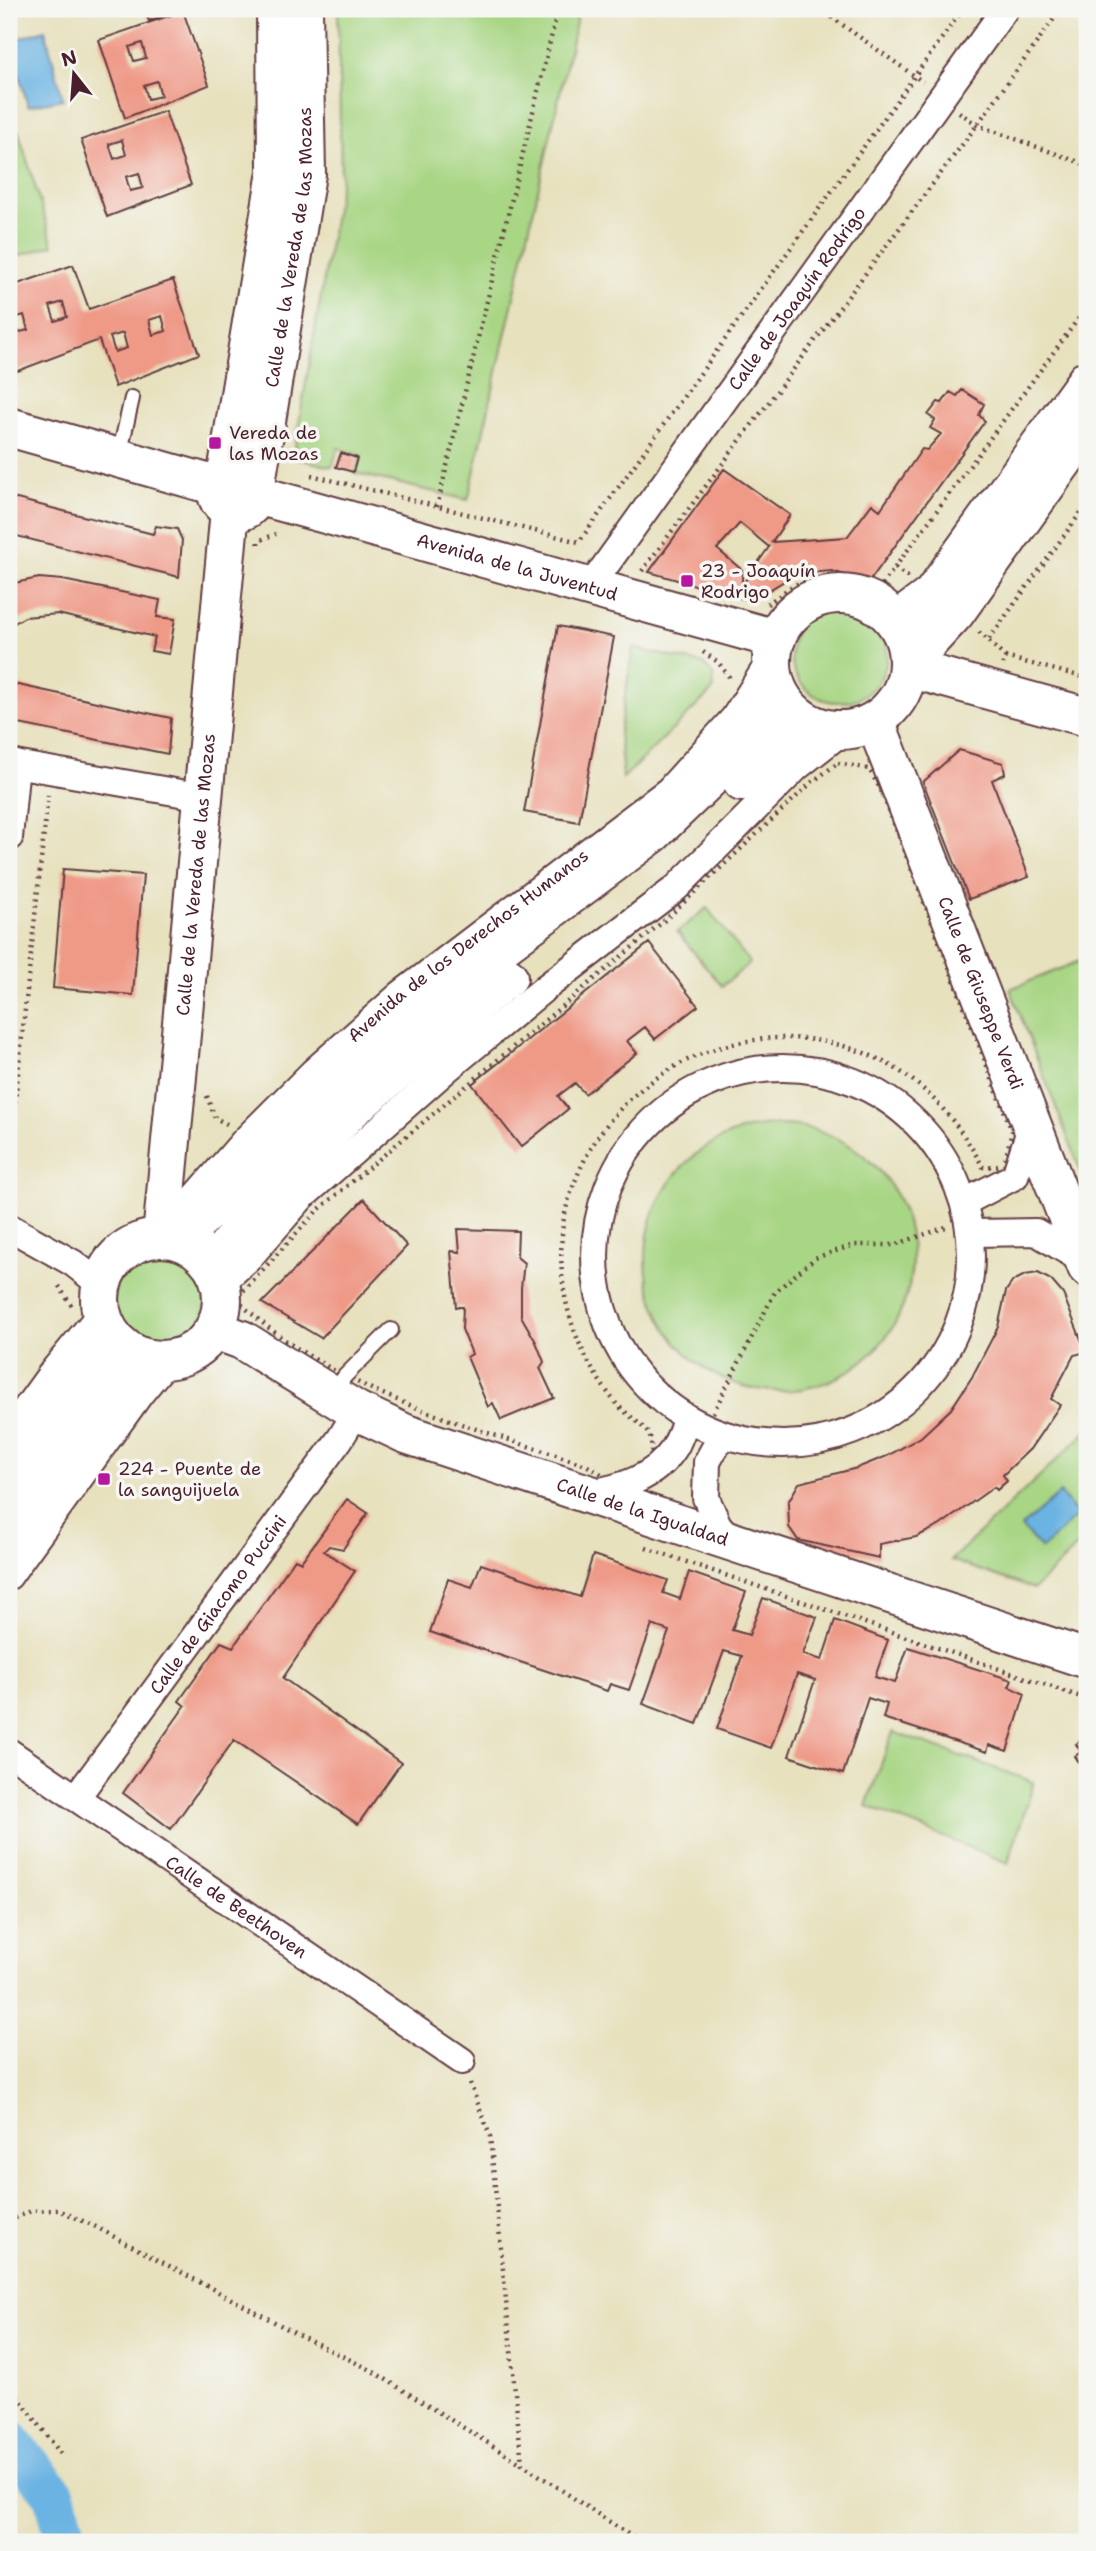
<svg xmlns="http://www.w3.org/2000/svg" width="1096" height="2551" font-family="'Shantell Sans',sans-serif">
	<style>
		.green { fill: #a8d684; stroke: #797a58; stroke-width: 2 }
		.water { fill: #6ab3e2; stroke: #5a6986; stroke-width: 2 }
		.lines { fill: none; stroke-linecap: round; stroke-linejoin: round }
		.river { stroke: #6ab3e2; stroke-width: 42 }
		.building { fill: #ef9987; fill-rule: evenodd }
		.lane-casing { stroke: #623c41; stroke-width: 18 }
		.street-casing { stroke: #623c41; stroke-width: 30 }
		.secondary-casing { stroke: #623c41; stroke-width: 42 }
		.path { stroke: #623c41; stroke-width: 4.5; stroke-dasharray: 2 5; stroke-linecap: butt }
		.lane { stroke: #fff; stroke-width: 14 }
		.street { stroke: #fff; stroke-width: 26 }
		.secondary { stroke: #fff; stroke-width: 38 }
		.poi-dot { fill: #b5179e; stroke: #f6f6f2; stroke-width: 2.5 }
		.labels { text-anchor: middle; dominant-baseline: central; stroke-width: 7; stroke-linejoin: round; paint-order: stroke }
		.street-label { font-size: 18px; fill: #4a1f2b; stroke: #f6f6f2 }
		.poi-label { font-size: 18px; fill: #4a1f2b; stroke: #f6f6f2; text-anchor: start }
	</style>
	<rect width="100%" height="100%" fill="#f6f6f2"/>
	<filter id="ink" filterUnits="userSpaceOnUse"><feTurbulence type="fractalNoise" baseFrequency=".0143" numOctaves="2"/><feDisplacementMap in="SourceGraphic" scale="14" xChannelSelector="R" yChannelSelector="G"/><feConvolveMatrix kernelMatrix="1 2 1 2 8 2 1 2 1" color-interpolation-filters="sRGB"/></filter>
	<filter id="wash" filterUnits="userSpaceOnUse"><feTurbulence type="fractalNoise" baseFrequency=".00686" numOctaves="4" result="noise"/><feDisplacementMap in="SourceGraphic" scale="28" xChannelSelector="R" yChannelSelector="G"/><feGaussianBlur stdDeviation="1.57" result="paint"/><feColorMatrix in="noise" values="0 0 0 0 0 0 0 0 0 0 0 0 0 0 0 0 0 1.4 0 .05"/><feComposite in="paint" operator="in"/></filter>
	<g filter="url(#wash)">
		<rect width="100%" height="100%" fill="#e7e1be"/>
		<!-- green -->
		<path class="green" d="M 338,9 L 579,9 L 468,500 L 355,473 L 361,456 L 338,448 L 332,467 L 293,458 L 341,179 Z
			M 18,130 L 53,245 L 9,259 L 9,133 Z
			M791 654a48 48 0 1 1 96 0a48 48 0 1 1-96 0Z
			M 633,648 L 704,664 L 713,675 L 714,689 L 623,778 L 619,733 Z
			M 707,908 L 750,963 L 722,986 L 677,932 Z
			M 1087,958 L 1087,1187 L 1010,989 Z
			M646 1258a133 133 0 1 1 266 0a133 133 0 1 1-266 0Z
			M114 1299a46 46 0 1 1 92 0a46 46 0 1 1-92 0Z
			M 1087,1431 L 1087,1537 L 1034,1589 L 951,1560 Z
			M 893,1732 L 1034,1782 L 1008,1863 L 866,1806 Z"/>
		<!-- water -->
		<path class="water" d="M 45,30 L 63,99 L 28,106 L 10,41 Z
			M 1060,1493 L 1078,1515 L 1042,1549 L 1021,1527 Z"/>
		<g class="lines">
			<!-- river -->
			<path class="river" d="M 9,2440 L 55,2495 L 67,2542"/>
		</g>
		<g id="blocks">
			<!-- building -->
			<path class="building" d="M 144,9 L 180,9 L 149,21 Z
				M 183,11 L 209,85 L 125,118 L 99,40 ZM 142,43 L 146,58 L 134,61 L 129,47 ZM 157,81 L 161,96 L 148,99 L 144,85 Z
				M 165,111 L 191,185 L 107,217 L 81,140 ZM 122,140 L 126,155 L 114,159 L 109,144 ZM 139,173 L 143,188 L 130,191 L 126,177 Z
				M 73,265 L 89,309 L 173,280 L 199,354 L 115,387 L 99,340 L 15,372 L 9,354 L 9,287 ZM 63,302 L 67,317 L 55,321 L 50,306 ZM 24,315 L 28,330 L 16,333 L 11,319 ZM 162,316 L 166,331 L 153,335 L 149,320 ZM 123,333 L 127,348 L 115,352 L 110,337 Z
				M 962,390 L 984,404 L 979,415 L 985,421 L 869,582 L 832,571 L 806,573 L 791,577 L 751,601 L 649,572 L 724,469 L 790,515 L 772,542 L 847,537 L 872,504 L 880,510 L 922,449 L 927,450 L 941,434 L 930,428 L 935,420 L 928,415 L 938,402 L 942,403 L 950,392 L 957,396 ZM 740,523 L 769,547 L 742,585 L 742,570 L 717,549 Z
				M 341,453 L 357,458 L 353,472 L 336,467 Z
				M 9,497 L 153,534 L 156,526 L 177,529 L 182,540 L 179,577 L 9,534 Z
				M 39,578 L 63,580 L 160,600 L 157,617 L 175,619 L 169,654 L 151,651 L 155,637 L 58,614 L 25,617 L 9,626 L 9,584 Z
				M 558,626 L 614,637 L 579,822 L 524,812 Z
				M 9,683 L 171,718 L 168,754 L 9,722 Z
				M 959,750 L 1003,763 L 1005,774 L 992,780 L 1029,877 L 969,899 L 923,782 Z
				M 63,869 L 143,875 L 133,995 L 53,988 Z
				M 649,943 L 698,1006 L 655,1039 L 645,1027 L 627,1041 L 637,1053 L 585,1094 L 575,1083 L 558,1096 L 568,1109 L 521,1147 L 472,1084 Z
				M 364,1199 L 407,1246 L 321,1338 L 262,1303 Z
				M 458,1229 L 518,1231 L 517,1257 L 524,1263 L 521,1288 L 521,1316 L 536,1342 L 544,1362 L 540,1368 L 554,1398 L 501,1420 L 493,1403 L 488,1407 L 467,1357 L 472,1354 L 462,1329 L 463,1307 L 456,1307 L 451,1251 L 460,1252 Z
				M 1038,1273 L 1051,1280 L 1063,1294 L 1086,1352 L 1074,1355 L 1051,1399 L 1060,1405 L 1030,1449 L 1003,1475 L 1007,1481 L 997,1490 L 994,1487 L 939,1526 L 916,1537 L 879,1544 L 879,1558 L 798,1540 L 789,1527 L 788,1502 L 799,1483 L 857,1468 L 887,1456 L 921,1437 L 951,1409 L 972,1377 L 998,1327 L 1006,1291 L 1013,1281 L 1025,1275 Z
				M 347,1499 L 368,1513 L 343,1549 L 329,1546 L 324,1551 L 355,1571 L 283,1678 L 401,1763 L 358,1824 L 234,1740 L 171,1829 L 123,1793 L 185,1706 L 179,1701 L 221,1642 L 233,1647 L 295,1559 L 301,1562 Z
				M 593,1555 L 668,1580 L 663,1593 L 680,1599 L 689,1572 L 746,1592 L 732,1630 L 749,1635 L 763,1598 L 817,1617 L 803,1654 L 822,1660 L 835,1620 L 888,1640 L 875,1677 L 895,1683 L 908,1647 L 1012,1680 L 1009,1687 L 1025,1694 L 1007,1751 L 989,1745 L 987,1752 L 883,1718 L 887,1704 L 868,1698 L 843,1774 L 789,1756 L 815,1680 L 797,1674 L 771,1748 L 717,1729 L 742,1656 L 724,1651 L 697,1724 L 643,1704 L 669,1631 L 652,1625 L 629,1690 L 610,1684 L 607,1691 L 430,1632 L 448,1579 L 472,1587 L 481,1564 L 580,1597 Z
				M 1087,1737 L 1087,1775 L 1075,1756 L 1081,1752 L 1076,1744 Z"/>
		</g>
	</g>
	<g filter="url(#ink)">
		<use href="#blocks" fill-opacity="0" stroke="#623c41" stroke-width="2"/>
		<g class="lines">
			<defs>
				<path id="lane" d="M 119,456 L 132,398
					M 332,1394 L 345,1376 L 391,1330"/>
				<g id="street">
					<path id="s1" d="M 590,587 L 1005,9"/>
					<path d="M 9,763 L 203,797"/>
					<path d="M 9,838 L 16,764"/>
					<circle cx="783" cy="1256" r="188"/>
					<path d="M 965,1202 L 1015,1176 L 1032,1124"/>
					<path id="s2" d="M 179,1222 L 190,1203 L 244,1141 L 313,1072 L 401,994 L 669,790 L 734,718 L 772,658"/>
					<path d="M 9,1227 L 73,1263 L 101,1285"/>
					<path d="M 971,1233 L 1036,1232 L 1085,1262"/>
					<path d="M 221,1283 L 248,1259 L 302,1197 L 447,1069 L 545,988 L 676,888 L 797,767 L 844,730"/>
					<path d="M 9,1432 L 53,1371 L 101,1313"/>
					<path d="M 722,1435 L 707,1462 L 706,1498 L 718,1525 L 732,1541"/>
					<path d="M 589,1493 C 621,1488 654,1478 673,1450 C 679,1442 682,1429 687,1419"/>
					<path d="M 9,1576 L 140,1394 L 168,1360"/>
					<path id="s3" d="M 9,1752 L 462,2061"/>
					<path id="s4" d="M 76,1798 L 340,1439 L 357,1411"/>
				</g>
				<g id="secondary">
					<path d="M 9,427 L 217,486"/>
					<path d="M 227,473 L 277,172 L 276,9"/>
					<path id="s5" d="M 256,483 L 244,471 L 227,473 C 192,505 260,535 256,483 L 306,174 L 303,9"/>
					<path id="s6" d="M 257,495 L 776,639"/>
					<circle cx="840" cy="662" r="68"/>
					<path d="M 896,622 L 932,595 L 1087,380"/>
					<path d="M 910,662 L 955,613 L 1087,428"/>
					<path d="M 909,668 L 1087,717"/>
					<path id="s7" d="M 875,721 L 1087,1267"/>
					<path d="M 742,782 L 776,749 L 816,726"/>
					<path id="s8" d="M 162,1237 L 230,510"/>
					<circle cx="161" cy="1299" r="61"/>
					<path d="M 178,1240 L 334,1089 L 505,944 L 652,834 L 756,734 L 782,698"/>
					<path d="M 213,1265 L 282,1177 L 352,1109 L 508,977"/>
					<path id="s9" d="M 215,1330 L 242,1340 L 357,1411 L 406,1434 L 1087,1659"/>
					<path d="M 9,1479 L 93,1360 L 108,1330"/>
					<path d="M 9,1529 L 115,1377 L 135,1355"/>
				</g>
			</defs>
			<!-- lane casing -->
			<use href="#lane" class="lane-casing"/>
			<!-- street casing -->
			<use href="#street" class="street-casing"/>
			<!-- secondary casing -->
			<use href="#secondary" class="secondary-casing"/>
			<!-- path -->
			<path class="path" d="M 820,9 L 923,82
				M 959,112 L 977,125 L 1087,165
				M 311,475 L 579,542 L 963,9
				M 437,507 L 558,9
				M 258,544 L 258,541 L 276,534
				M 895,568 L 908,577
				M 642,571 L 977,125 L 1061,9
				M 767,604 C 777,598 788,587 799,583 C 826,573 854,578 879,589 L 1087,307
				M 979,632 L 1005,657 L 1003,664
				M 989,639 L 1087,504
				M 703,652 L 718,662 L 729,677 L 729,680
				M 1005,657 L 1087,678
				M 838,763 L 869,769 L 881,790 L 1012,1131 L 1004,1165 L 983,1167 C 958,1122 926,1082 878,1059 C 763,1004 622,1061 576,1179 C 569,1196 563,1216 562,1235 C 557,1298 576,1353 615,1402 C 623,1412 644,1425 649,1435 C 652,1440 651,1450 652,1456 L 638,1467 L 608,1478 L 586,1465 C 465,1424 330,1392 236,1299 L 317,1211 L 665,920 L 812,782 Z
				M 207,1096 L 215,1118 L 227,1124
				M 9,1158 L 48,795
				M 95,1249 L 104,1250 L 132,1225
				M 59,1286 L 73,1308
				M 713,1413 L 775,1292 L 815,1258 L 854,1245 L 894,1245 L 949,1226
				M 646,1548 L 1087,1699
				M 470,2083 L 490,2136 L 522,2464 L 640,2542
				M 9,2221 L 31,2211 L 59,2210 L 96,2227 L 299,2335 L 369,2369 L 522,2464
				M 9,2385 L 61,2454"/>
			<!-- lane -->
			<use href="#lane" class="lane"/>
			<!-- street -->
			<use href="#street" class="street"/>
			<!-- secondary -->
			<use href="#secondary" class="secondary"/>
		</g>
	</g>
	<!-- markers -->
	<g class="poi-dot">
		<rect x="208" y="436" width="14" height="14" rx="3.5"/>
		<rect x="680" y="574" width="14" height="14" rx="3.5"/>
		<rect x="97" y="1472" width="14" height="14" rx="3.5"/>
	</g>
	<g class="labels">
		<!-- street labels -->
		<g class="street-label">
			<text stroke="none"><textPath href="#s5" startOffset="364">Calle de la Vereda de las Mozas</textPath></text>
			<text stroke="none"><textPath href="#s1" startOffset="355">Calle de Joaquín Rodrigo</textPath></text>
			<text stroke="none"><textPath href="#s6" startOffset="270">Avenida de la Juventud</textPath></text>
			<text stroke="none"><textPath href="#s8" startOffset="364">Calle de la Vereda de las Mozas</textPath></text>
			<text stroke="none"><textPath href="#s2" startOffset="402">Avenida de los Derechos Humanos</textPath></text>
			<text stroke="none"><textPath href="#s7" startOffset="292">Calle de Giuseppe Verdi</textPath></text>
			<text stroke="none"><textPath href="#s9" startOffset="467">Calle de la Igualdad</textPath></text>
			<text stroke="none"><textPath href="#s4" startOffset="240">Calle de Giacomo Puccini</textPath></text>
			<text stroke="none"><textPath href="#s3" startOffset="275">Calle de Beethoven</textPath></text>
		</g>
		<!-- poi labels -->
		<g class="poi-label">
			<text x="229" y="433">Vereda de<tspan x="229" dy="21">las Mozas</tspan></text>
			<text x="701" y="571">23 - Joaquín<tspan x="701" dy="21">Rodrigo</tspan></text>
			<text x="118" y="1469">224 - Puente de<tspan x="118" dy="21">la sanguijuela</tspan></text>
		</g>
	</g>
	<!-- margin -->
	<rect width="1096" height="2551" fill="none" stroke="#f6f6f2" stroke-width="35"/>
	<!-- north arrow -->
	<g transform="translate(74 74) rotate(343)" stroke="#f6f6f2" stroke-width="5" paint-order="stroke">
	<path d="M0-5L12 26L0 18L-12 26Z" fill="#4a1f2b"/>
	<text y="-10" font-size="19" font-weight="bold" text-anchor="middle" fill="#4a1f2b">N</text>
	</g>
</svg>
